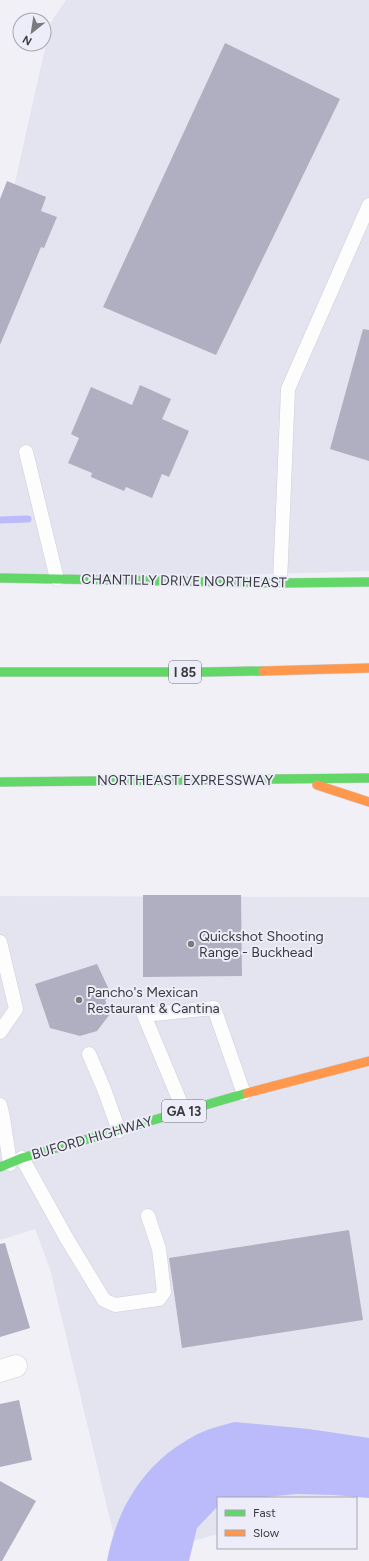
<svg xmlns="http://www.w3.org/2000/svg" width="369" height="1561" font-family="Figtree,sans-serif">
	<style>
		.built { fill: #e4e4f0 }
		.water { fill: #bbbafa }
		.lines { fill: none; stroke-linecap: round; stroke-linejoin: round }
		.stream { stroke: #bbbafa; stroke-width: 7 }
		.building { fill: #b0afc1 }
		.lane-casing { stroke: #ceced3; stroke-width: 15 }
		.street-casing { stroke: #ceced3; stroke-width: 23 }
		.fast-casing { stroke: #ceced3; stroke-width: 10 }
		.slow-casing { stroke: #ceced3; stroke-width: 10 }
		.lane { stroke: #fdfdfe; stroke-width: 14 }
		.street { stroke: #fdfdfe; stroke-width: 22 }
		.fast { stroke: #63d668; stroke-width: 9 }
		.slow { stroke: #ff974d; stroke-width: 9 }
		.poi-dot { fill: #7a7a7f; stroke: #ededf9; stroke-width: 1.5 }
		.labels { text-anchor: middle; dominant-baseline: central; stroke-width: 4; stroke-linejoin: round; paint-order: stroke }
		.shield { fill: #ededf9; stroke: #707077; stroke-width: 1 }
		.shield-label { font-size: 13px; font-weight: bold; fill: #3b3b3f }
		.street-label { font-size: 14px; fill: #3b3b3f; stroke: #ededf9 }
		.poi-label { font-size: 14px; fill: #3b3b3f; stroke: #ededf9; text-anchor: start }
	</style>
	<rect width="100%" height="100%" fill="#f0f0f6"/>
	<!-- built -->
	<path class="built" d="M 66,0 L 369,0 L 369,571 L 0,582 L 0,249 L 51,22 Z
		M 0,896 L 369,897 L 369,1491 L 345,1498 L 218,1498 L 218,1534 L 120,1561 L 50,1269 L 35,1229 L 0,1240 Z"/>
	<!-- water -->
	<path class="water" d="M 235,1422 L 309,1429 L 369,1438 L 369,1498 L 334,1495 L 296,1494 L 257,1498 L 218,1498 L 218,1506 L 197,1528 L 189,1561 L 107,1561 C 116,1512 141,1468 184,1442 C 189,1439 195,1435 200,1433 C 211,1428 223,1425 235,1422 Z"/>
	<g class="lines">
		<!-- stream -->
		<path class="stream" d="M 0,520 L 28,519"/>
	</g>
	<!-- building -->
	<path class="building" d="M 225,43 L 340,99 L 216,355 L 103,307 Z
		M 7,181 L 46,197 L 41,211 L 57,217 L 44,248 L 41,247 L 0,345 L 0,199 Z
		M 363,329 L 369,330 L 369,461 L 330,449 Z
		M 140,385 L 171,399 L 162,419 L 189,431 L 169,477 L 162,474 L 152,498 L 126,487 L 124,491 L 91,477 L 92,473 L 68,463 L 79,438 L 71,434 L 91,387 L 132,405 Z
		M 143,895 L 241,895 L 242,976 L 143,977 Z
		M 97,964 L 112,996 L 105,1000 L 110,1014 L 97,1031 L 80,1036 L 50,1028 L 35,984 Z
		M 349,1230 L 363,1320 L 182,1348 L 169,1258 Z
		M 5,1243 L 30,1328 L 0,1337 L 0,1244 Z
		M 19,1400 L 32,1460 L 0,1467 L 0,1404 Z
		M 0,1481 L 36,1501 L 2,1561 L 0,1561 Z"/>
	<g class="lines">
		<defs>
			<path id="lane" d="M 26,452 L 57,579
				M 280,583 L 288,389 L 369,205
				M 0,942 L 16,1009 L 0,1032
				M 89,1054 L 104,1089 L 119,1131
				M 0,1105 L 3,1117 L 10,1164
				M 184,1111 L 144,1015 L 214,1008 L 244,1094
				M 22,1158 L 67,1239 L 104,1300 L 115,1305 L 159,1299 L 164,1292 L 159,1249 L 148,1216"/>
			<path id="street" d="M 0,1371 L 16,1366"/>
			<path id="fast" d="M 0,578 L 280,583 L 369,582
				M 0,672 L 205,672 L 263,671
				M 0,782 L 369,778
				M 0,1167 L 22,1158 L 247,1093"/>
			<path id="slow" d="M 263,671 L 369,668
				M 317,785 L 369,802
				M 247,1093 L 369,1061"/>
		</defs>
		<!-- lane casing -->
		<use href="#lane" class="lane-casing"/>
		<!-- street casing -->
		<use href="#street" class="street-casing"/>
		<!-- fast casing -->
		<use href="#fast" class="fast-casing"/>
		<!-- slow casing -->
		<use href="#slow" class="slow-casing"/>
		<!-- lane -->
		<use href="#lane" class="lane"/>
		<!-- street -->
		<use href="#street" class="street"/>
		<!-- fast -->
		<use href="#fast" class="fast"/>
		<!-- slow -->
		<use href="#slow" class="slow"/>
	</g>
	<!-- markers -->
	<g class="poi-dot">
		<circle cx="191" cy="944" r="4"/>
		<circle cx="79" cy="1000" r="4"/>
	</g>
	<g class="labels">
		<!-- shield labels -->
		<g class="shield">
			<rect x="169" y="661" width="32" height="22" rx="3"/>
			<rect x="162" y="1100" width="44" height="22" rx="3"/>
		</g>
		<g class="shield-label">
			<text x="185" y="672">I 85</text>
			<text x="184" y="1111">GA 13</text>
		</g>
		<!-- street labels -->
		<g class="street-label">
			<text transform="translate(184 581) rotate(1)">CHANTILLY DRIVE NORTHEAST</text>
			<text x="185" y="780">NORTHEAST EXPRESSWAY</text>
			<text transform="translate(92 1138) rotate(-16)">BUFORD HIGHWAY</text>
		</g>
		<!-- poi labels -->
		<g class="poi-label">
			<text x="199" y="936">Quickshot Shooting<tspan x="199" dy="16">Range - Buckhead</tspan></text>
			<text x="87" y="992">Pancho's Mexican<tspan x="87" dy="16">Restaurant &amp; Cantina</tspan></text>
		</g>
	</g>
	<!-- legend -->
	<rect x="217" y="1497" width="140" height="52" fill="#ededf9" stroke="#a6a6af"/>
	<rect x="225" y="1510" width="20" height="6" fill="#63d668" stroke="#a6a6af"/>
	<text x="253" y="1517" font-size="12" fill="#3b3b3f">Fast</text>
	<rect x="225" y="1530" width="20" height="6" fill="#ff974d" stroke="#a6a6af"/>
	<text x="253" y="1537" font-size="12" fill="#3b3b3f">Slow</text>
	<!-- north arrow -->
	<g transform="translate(32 32) rotate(210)"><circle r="19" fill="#ededf9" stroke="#a6a6af"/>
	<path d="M0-3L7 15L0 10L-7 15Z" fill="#7a7a7f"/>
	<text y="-6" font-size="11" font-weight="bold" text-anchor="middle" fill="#3b3b3f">N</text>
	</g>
</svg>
